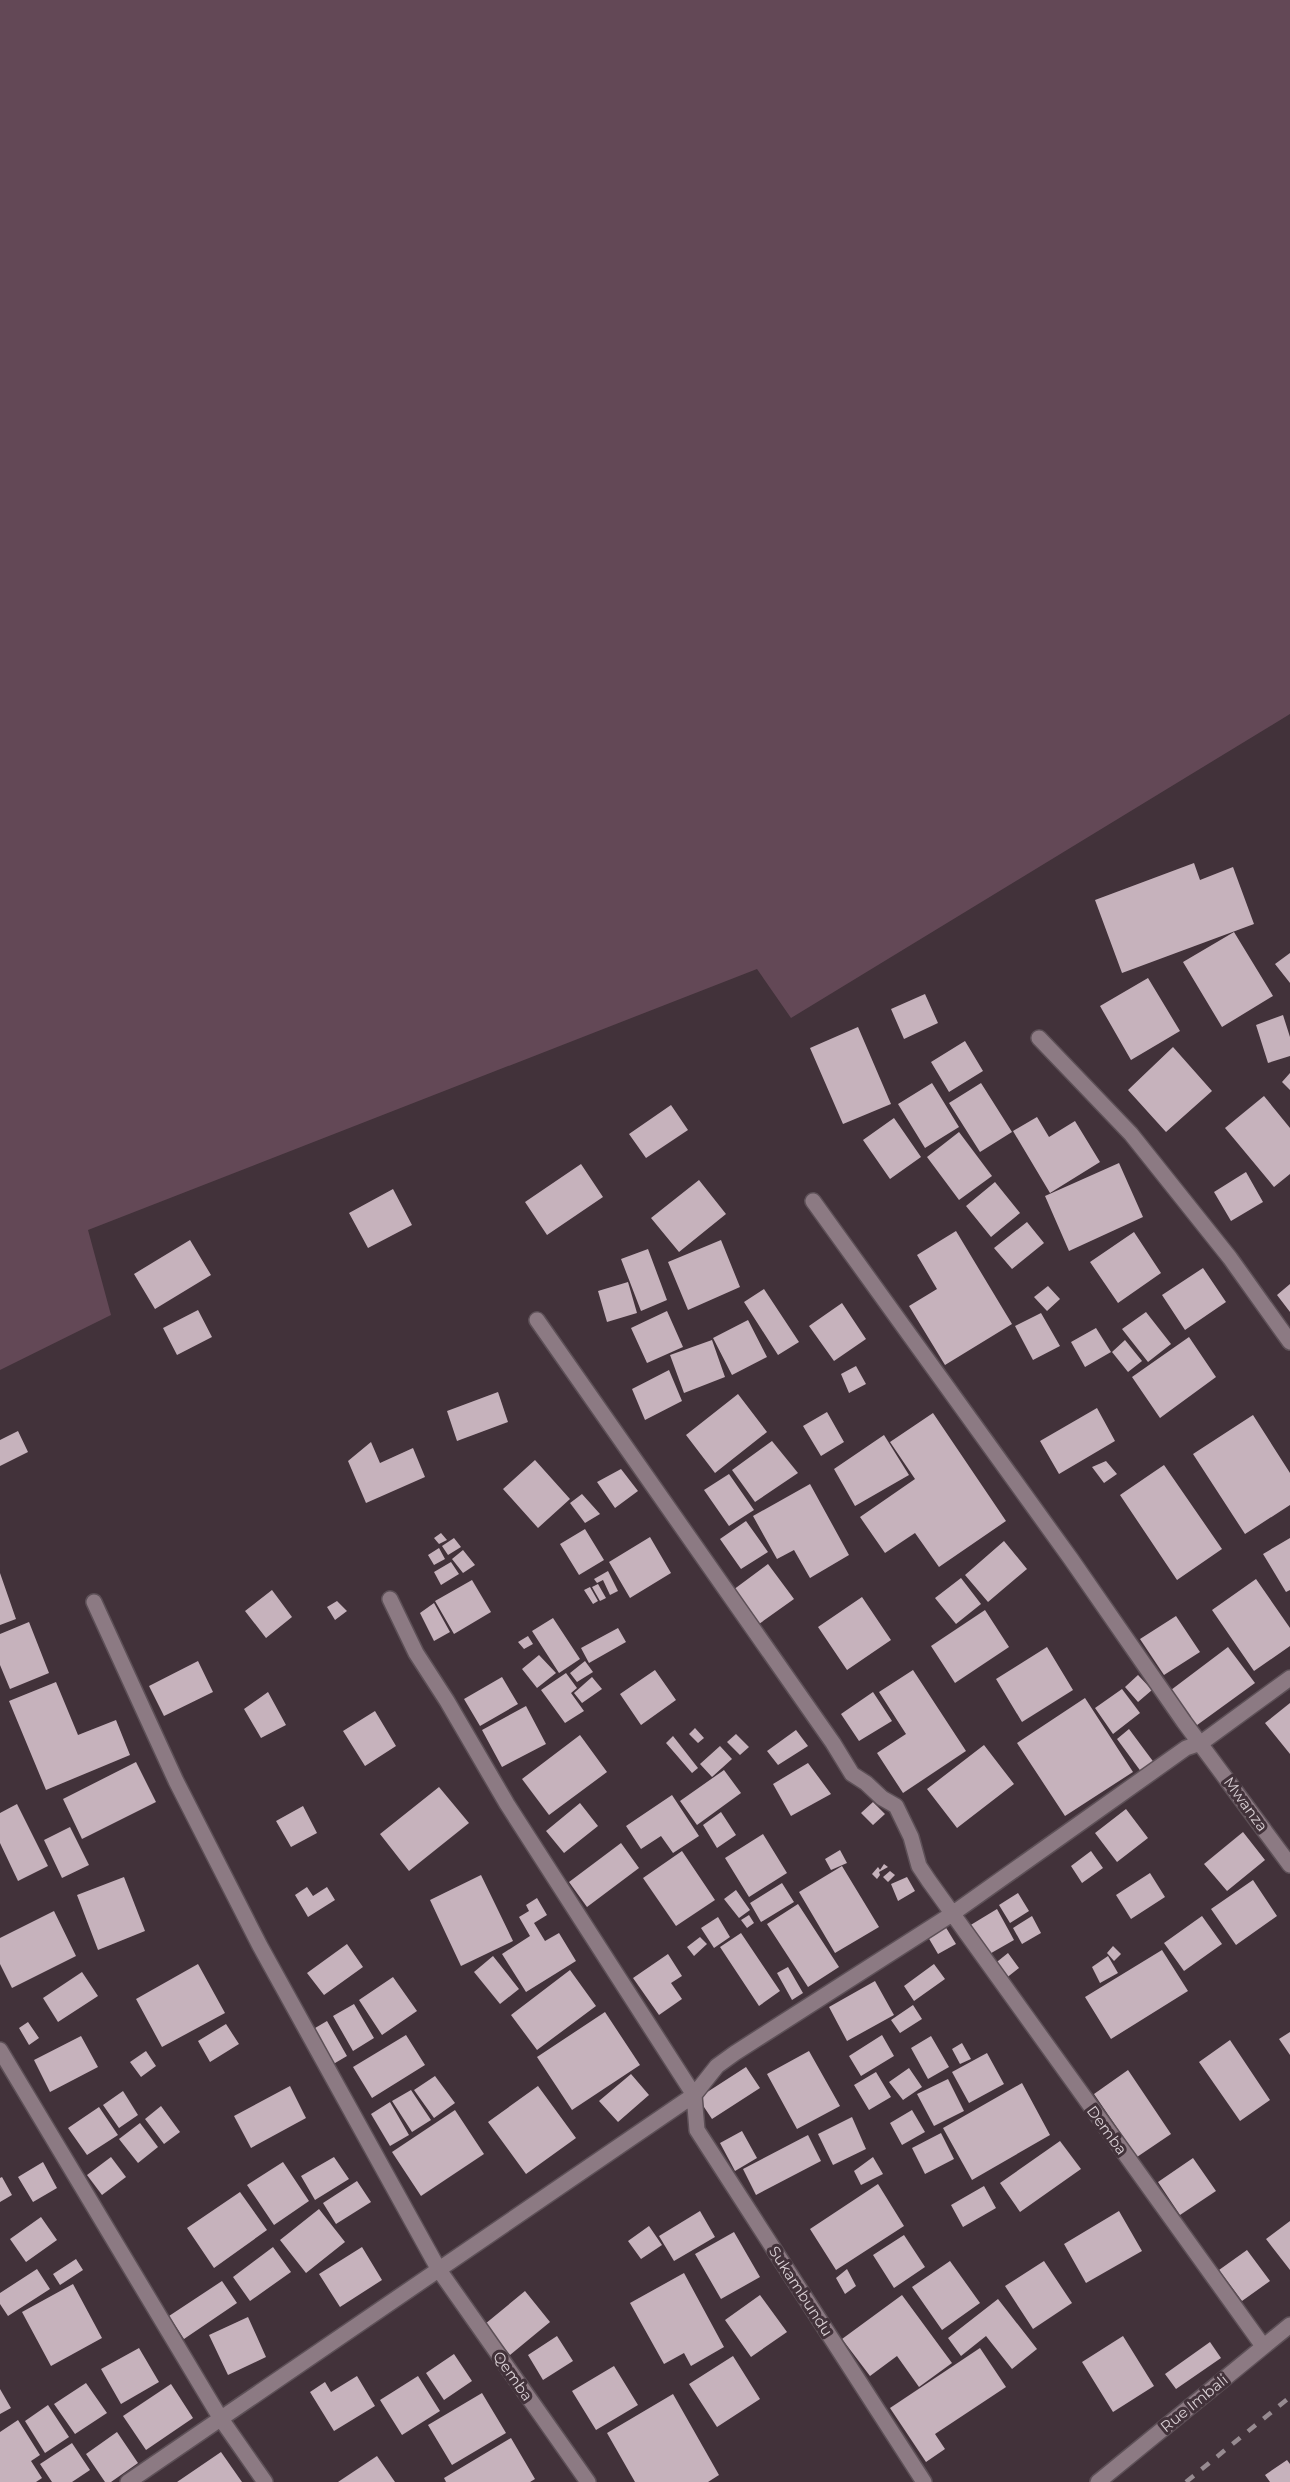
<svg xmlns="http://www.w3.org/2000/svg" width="1290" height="2482" font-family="Montserrat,sans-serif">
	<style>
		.green { fill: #634856 }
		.building { fill: #c6b2bc }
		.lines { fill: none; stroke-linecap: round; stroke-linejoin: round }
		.minor-casing { stroke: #5d5057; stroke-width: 18 }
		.minor { stroke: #8c7a83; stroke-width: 15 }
		.rail { stroke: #978b91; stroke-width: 4.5; stroke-dasharray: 10 10; stroke-linecap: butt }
		.labels { text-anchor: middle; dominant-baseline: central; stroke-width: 6; stroke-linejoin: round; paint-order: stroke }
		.street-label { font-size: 15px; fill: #d9cfd4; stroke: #42323a }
	</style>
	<rect width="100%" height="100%" fill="#42323a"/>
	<!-- green -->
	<path class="green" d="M 0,0 L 1290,0 L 1290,714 L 791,1018 L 757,969 L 88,1230 L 111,1315 L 0,1370 Z"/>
	<!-- building -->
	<path class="building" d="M 1194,863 L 1200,880 L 1233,867 L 1254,924 L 1122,973 L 1095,900 Z
		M 1234,932 L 1273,996 L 1222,1027 L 1183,962 Z
		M 1290,953 L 1290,983 L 1275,964 Z
		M 1148,978 L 1180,1031 L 1131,1060 L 1100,1006 Z
		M 925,994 L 938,1023 L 904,1039 L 891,1009 Z
		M 1283,1015 L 1290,1037 L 1290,1056 L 1268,1063 L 1256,1025 Z
		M 858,1027 L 891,1104 L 843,1124 L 810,1048 Z
		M 965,1041 L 983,1071 L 949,1092 L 931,1062 Z
		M 1173,1047 L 1212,1091 L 1166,1132 L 1128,1090 Z
		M 1290,1073 L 1290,1090 L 1282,1082 Z
		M 932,1083 L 959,1127 L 925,1148 L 898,1104 Z
		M 981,1083 L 1012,1132 L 980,1152 L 949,1103 Z
		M 1264,1096 L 1290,1128 L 1290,1174 L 1274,1187 L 1225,1128 Z
		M 671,1105 L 688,1130 L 646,1158 L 629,1134 Z
		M 1037,1117 L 1049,1137 L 1075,1121 L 1100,1162 L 1050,1193 L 1013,1131 Z
		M 894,1118 L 921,1157 L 890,1179 L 863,1140 Z
		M 959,1132 L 992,1176 L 959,1200 L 927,1157 Z
		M 1119,1163 L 1143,1217 L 1069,1251 L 1045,1196 Z
		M 581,1164 L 603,1197 L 547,1235 L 525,1202 Z
		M 1246,1172 L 1263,1202 L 1231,1221 L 1214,1192 Z
		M 699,1180 L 726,1214 L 679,1252 L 651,1218 Z
		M 995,1182 L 1020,1213 L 991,1237 L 966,1206 Z
		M 393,1189 L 412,1225 L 368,1248 L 349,1213 Z
		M 1027,1222 L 1044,1243 L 1012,1269 L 994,1248 Z
		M 956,1231 L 1012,1324 L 945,1365 L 909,1306 L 937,1289 L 917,1255 Z
		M 1134,1232 L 1161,1273 L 1118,1303 L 1090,1262 Z
		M 190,1240 L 211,1275 L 155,1309 L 134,1274 Z
		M 721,1240 L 740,1287 L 688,1310 L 668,1262 Z
		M 648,1249 L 667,1300 L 641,1311 L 621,1259 Z
		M 1203,1268 L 1226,1302 L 1185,1330 L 1162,1295 Z
		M 628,1282 L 637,1313 L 607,1322 L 598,1291 Z
		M 1290,1284 L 1290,1312 L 1277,1295 Z
		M 1048,1286 L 1060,1299 L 1047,1311 L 1034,1297 Z
		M 764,1289 L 799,1342 L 778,1355 L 744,1302 Z
		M 842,1303 L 866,1339 L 834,1361 L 809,1326 Z
		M 198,1310 L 212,1337 L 177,1355 L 163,1328 Z
		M 667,1311 L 683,1347 L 647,1363 L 631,1328 Z
		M 1146,1312 L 1171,1344 L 1148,1362 L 1122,1329 Z
		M 1041,1313 L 1060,1346 L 1033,1360 L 1015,1326 Z
		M 748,1320 L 767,1357 L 732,1375 L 713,1338 Z
		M 1096,1328 L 1111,1352 L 1085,1367 L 1071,1342 Z
		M 1189,1337 L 1216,1377 L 1160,1418 L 1132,1377 Z
		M 712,1340 L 725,1377 L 684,1393 L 670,1355 Z
		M 1125,1340 L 1142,1361 L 1128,1372 L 1112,1352 Z
		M 856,1366 L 866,1384 L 849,1393 L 841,1374 Z
		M 669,1370 L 682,1401 L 645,1420 L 632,1389 Z
		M 498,1392 L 508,1422 L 457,1441 L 447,1411 Z
		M 738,1394 L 767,1432 L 715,1473 L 686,1435 Z
		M 1097,1408 L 1115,1441 L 1059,1474 L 1040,1441 Z
		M 827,1412 L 844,1442 L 821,1456 L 803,1426 Z
		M 933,1413 L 1006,1521 L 939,1567 L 915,1533 L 885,1553 L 860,1517 L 915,1479 L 890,1442 Z
		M 1253,1415 L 1290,1473 L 1290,1505 L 1245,1534 L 1193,1454 Z
		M 18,1431 L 28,1452 L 0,1466 L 0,1440 Z
		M 884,1435 L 909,1475 L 855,1506 L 834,1469 Z
		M 772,1441 L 798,1473 L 755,1502 L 732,1470 Z
		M 371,1442 L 380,1463 L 413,1448 L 425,1477 L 366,1503 L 348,1461 Z
		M 535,1460 L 570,1499 L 538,1528 L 503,1489 Z
		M 1106,1461 L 1117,1474 L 1104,1483 L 1092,1467 Z
		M 1164,1465 L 1222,1549 L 1177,1580 L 1120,1495 Z
		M 621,1469 L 638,1491 L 615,1508 L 597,1482 Z
		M 729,1474 L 754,1510 L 729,1526 L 704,1490 Z
		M 810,1484 L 849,1555 L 810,1578 L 794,1550 L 777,1559 L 753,1516 Z
		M 582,1494 L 600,1514 L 585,1523 L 570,1503 Z
		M 746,1521 L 768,1552 L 741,1569 L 720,1539 Z
		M 585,1529 L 604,1560 L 579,1575 L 560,1544 Z
		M 441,1533 L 447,1540 L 439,1544 L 434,1538 Z
		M 650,1537 L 671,1573 L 630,1598 L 609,1562 Z
		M 454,1538 L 461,1547 L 448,1555 L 442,1546 Z
		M 1290,1538 L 1290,1590 L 1286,1592 L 1263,1554 Z
		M 1004,1541 L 1027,1569 L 988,1602 L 965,1575 Z
		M 439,1548 L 445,1559 L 434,1565 L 428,1555 Z
		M 463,1550 L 475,1565 L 463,1573 L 452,1559 Z
		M 451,1562 L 459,1574 L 441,1585 L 434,1572 Z
		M 768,1564 L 794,1599 L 759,1624 L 733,1590 Z
		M 608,1571 L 618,1591 L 610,1595 L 603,1580 L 597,1583 L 594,1579 Z
		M 0,1573 L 16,1619 L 0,1625 Z
		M 961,1578 L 981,1604 L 956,1624 L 935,1598 Z
		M 1256,1579 L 1290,1628 L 1290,1646 L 1254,1671 L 1212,1610 Z
		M 472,1580 L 491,1612 L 454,1634 L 435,1601 Z
		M 598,1584 L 606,1598 L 600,1601 L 592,1587 Z
		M 590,1587 L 598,1601 L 593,1604 L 584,1590 Z
		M 272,1590 L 292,1617 L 266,1638 L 245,1611 Z
		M 862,1597 L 891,1640 L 847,1670 L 818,1627 Z
		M 337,1601 L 347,1611 L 335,1620 L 327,1607 Z
		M 434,1603 L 450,1632 L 434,1641 L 420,1613 Z
		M 985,1610 L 1009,1647 L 955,1683 L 931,1646 Z
		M 1176,1616 L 1200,1652 L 1164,1675 L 1140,1639 Z
		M 553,1618 L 580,1659 L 559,1673 L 532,1631 Z
		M 29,1622 L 49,1673 L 10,1689 L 0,1665 L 0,1634 Z
		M 618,1628 L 626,1642 L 589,1663 L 581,1648 Z
		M 528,1636 L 533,1644 L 524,1649 L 518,1642 Z
		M 1047,1647 L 1073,1690 L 1022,1722 L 996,1679 Z
		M 1228,1647 L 1255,1683 L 1193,1728 L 1167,1693 Z
		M 539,1655 L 556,1673 L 537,1688 L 522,1669 Z
		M 198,1661 L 213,1692 L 164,1716 L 149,1686 Z
		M 585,1661 L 593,1672 L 577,1682 L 570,1673 Z
		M 655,1670 L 676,1700 L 641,1725 L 620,1694 Z
		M 913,1670 L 966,1751 L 903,1793 L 877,1753 L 906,1734 L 879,1692 Z
		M 566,1673 L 577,1688 L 571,1693 L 584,1711 L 565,1723 L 541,1690 Z
		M 1138,1675 L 1152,1690 L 1138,1702 L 1125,1687 Z
		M 502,1677 L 518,1704 L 480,1726 L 464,1699 Z
		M 592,1677 L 602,1689 L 582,1703 L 574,1693 Z
		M 56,1682 L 78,1735 L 116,1720 L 130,1755 L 46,1790 L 9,1701 Z
		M 1122,1689 L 1140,1713 L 1113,1734 L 1095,1708 Z
		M 268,1692 L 286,1725 L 261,1738 L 244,1709 Z
		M 873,1692 L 892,1721 L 859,1741 L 841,1714 Z
		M 1085,1698 L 1133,1772 L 1065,1816 L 1017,1743 Z
		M 1290,1703 L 1290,1754 L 1265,1723 Z
		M 526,1706 L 546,1744 L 502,1767 L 482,1730 Z
		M 375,1711 L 396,1746 L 365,1766 L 343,1731 Z
		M 695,1728 L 704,1738 L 698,1743 L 689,1734 Z
		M 1129,1729 L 1155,1764 L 1142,1773 L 1117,1739 Z
		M 796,1730 L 808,1746 L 778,1765 L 767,1751 Z
		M 736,1734 L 749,1747 L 740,1755 L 727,1742 Z
		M 580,1735 L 607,1772 L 549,1815 L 522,1779 Z
		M 673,1736 L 698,1768 L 692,1773 L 666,1743 Z
		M 984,1745 L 1014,1784 L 957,1828 L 927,1789 Z
		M 720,1746 L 732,1759 L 712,1777 L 700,1764 Z
		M 136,1762 L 156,1802 L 82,1839 L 63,1799 Z
		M 808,1763 L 831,1794 L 791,1816 L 773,1784 Z
		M 724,1770 L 741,1793 L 697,1825 L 680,1801 Z
		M 439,1787 L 469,1823 L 409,1871 L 380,1834 Z
		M 672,1795 L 699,1836 L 673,1853 L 661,1836 L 641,1849 L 626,1826 Z
		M 873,1802 L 885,1814 L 873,1825 L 861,1813 Z
		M 580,1803 L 598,1826 L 564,1853 L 546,1831 Z
		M 17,1804 L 48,1866 L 18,1881 L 0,1843 L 0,1813 Z
		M 303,1806 L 317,1833 L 291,1847 L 276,1821 Z
		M 1126,1809 L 1148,1838 L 1117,1862 L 1095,1833 Z
		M 721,1812 L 736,1835 L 717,1848 L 703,1825 Z
		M 70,1827 L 89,1865 L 62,1878 L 44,1840 Z
		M 1243,1832 L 1265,1860 L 1227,1891 L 1204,1864 Z
		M 763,1834 L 787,1873 L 749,1897 L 725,1858 Z
		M 621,1843 L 639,1868 L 587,1907 L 569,1882 Z
		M 840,1850 L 847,1863 L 831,1870 L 825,1859 Z
		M 682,1851 L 715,1900 L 676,1926 L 643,1878 Z
		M 1091,1851 L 1103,1868 L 1082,1883 L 1071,1866 Z
		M 884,1864 L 888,1867 L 879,1872 L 880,1875 L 877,1879 L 872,1874 L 878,1867 L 880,1870 Z
		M 842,1866 L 879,1927 L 835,1953 L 799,1892 Z
		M 890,1871 L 895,1875 L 888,1882 L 883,1877 Z
		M 1150,1873 L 1165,1897 L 1131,1919 L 1116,1895 Z
		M 481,1875 L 513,1941 L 461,1966 L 430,1900 Z
		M 124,1877 L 145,1931 L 98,1950 L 77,1895 Z
		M 907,1877 L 915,1891 L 898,1901 L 891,1884 Z
		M 1253,1880 L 1277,1916 L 1236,1945 L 1211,1909 Z
		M 782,1883 L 794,1902 L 761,1922 L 750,1903 Z
		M 307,1887 L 313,1896 L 327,1887 L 335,1900 L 308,1917 L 295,1895 Z
		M 736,1890 L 750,1910 L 739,1918 L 724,1899 Z
		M 1018,1893 L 1029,1911 L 1010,1923 L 999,1905 Z
		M 537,1898 L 547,1915 L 534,1923 L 545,1941 L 559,1933 L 576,1961 L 526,1992 L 502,1954 L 530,1936 L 519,1917 L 529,1911 L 526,1905 Z
		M 798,1904 L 839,1967 L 808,1987 L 767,1924 Z
		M 997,1909 L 1014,1940 L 986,1956 L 969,1926 Z
		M 54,1911 L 76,1956 L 12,1988 L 0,1964 L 0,1938 Z
		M 749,1915 L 754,1923 L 747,1928 L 741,1920 Z
		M 1032,1916 L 1041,1933 L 1022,1944 L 1013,1928 Z
		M 1202,1916 L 1222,1944 L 1184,1971 L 1164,1943 Z
		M 718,1917 L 730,1937 L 714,1948 L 701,1928 Z
		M 945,1926 L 956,1944 L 938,1954 L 928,1937 Z
		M 741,1933 L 780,1991 L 759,2006 L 720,1947 Z
		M 700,1937 L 707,1944 L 694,1956 L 687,1947 Z
		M 347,1944 L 363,1967 L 324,1995 L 307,1973 Z
		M 1113,1946 L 1121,1954 L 1114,1961 L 1107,1953 Z
		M 1162,1950 L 1188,1991 L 1111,2039 L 1085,1997 Z
		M 1008,1953 L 1019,1968 L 1005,1979 L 993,1965 Z
		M 668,1954 L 682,1976 L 671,1983 L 682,1999 L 659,2015 L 633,1978 Z
		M 493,1956 L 519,1989 L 500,2004 L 474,1972 Z
		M 1108,1956 L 1118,1973 L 1100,1983 L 1092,1967 Z
		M 198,1964 L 225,2013 L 162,2047 L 136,1999 Z
		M 934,1964 L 945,1979 L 914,2001 L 904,1986 Z
		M 788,1967 L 803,1993 L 792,2000 L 777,1973 Z
		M 570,1970 L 596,2006 L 537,2050 L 511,2015 Z
		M 82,1972 L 98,1996 L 58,2022 L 43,1998 Z
		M 393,1977 L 417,2011 L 382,2035 L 359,2000 Z
		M 875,1981 L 894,2015 L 847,2041 L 829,2007 Z
		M 354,2004 L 374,2038 L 353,2051 L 333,2016 Z
		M 913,2005 L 922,2019 L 900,2033 L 891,2020 Z
		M 605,2012 L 640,2065 L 572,2110 L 537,2057 Z
		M 327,2021 L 347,2056 L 330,2066 L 310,2031 Z
		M 28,2022 L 39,2038 L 29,2045 L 19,2028 Z
		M 226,2024 L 239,2044 L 210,2062 L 198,2041 Z
		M 1290,2032 L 1290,2055 L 1279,2039 Z
		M 406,2035 L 425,2065 L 372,2098 L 353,2067 Z
		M 882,2035 L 894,2056 L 861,2076 L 849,2056 Z
		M 81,2036 L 98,2067 L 50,2092 L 34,2060 Z
		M 931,2036 L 949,2067 L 928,2079 L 911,2048 Z
		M 1230,2040 L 1270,2100 L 1240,2121 L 1199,2062 Z
		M 962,2043 L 971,2059 L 960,2064 L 952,2049 Z
		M 146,2051 L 156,2066 L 141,2077 L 130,2062 Z
		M 809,2051 L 840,2106 L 797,2129 L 767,2074 Z
		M 987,2053 L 1004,2084 L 969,2103 L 952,2072 Z
		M 746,2067 L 760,2088 L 712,2119 L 698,2098 Z
		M 909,2068 L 922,2087 L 903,2100 L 889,2082 Z
		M 1128,2070 L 1171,2134 L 1137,2157 L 1094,2094 Z
		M 876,2072 L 891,2097 L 869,2110 L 854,2085 Z
		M 631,2074 L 649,2095 L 618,2122 L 599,2101 Z
		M 435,2076 L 455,2103 L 434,2118 L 414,2090 Z
		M 948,2079 L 964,2111 L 934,2126 L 917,2094 Z
		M 1022,2083 L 1050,2135 L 972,2180 L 943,2128 Z
		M 290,2086 L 306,2118 L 251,2148 L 234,2116 Z
		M 538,2086 L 576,2138 L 526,2174 L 488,2122 Z
		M 411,2090 L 431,2120 L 412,2132 L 392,2101 Z
		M 123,2091 L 138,2115 L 119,2128 L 103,2105 Z
		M 390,2102 L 409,2135 L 390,2146 L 371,2114 Z
		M 161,2106 L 180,2132 L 164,2144 L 145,2119 Z
		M 99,2107 L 118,2135 L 87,2155 L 68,2128 Z
		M 455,2110 L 484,2154 L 421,2196 L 392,2152 Z
		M 912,2110 L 925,2132 L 902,2145 L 890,2123 Z
		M 852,2117 L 866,2149 L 833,2165 L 818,2134 Z
		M 140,2123 L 158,2147 L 138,2163 L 119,2139 Z
		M 742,2131 L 757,2158 L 735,2171 L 720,2143 Z
		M 941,2133 L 954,2159 L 925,2174 L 912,2148 Z
		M 808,2135 L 821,2161 L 756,2195 L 743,2169 Z
		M 1060,2141 L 1081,2169 L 1020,2212 L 1000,2183 Z
		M 111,2157 L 126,2177 L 102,2195 L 87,2175 Z
		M 334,2157 L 349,2179 L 315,2200 L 301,2176 Z
		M 873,2157 L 883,2174 L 861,2185 L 854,2171 Z
		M 1193,2158 L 1216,2191 L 1180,2215 L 1158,2182 Z
		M 43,2162 L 57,2188 L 33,2202 L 18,2177 Z
		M 283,2162 L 309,2201 L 274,2225 L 247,2185 Z
		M 2,2177 L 12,2195 L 0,2202 L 0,2178 Z
		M 357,2181 L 371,2202 L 336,2224 L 323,2203 Z
		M 878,2184 L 904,2226 L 836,2270 L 810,2229 Z
		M 984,2186 L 996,2208 L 963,2227 L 951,2205 Z
		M 240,2192 L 267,2230 L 214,2268 L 187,2228 Z
		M 319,2209 L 345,2242 L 306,2273 L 280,2240 Z
		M 700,2211 L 715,2237 L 674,2261 L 659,2236 Z
		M 1119,2211 L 1142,2251 L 1086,2283 L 1064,2244 Z
		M 41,2217 L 57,2240 L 26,2262 L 10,2239 Z
		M 1290,2221 L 1290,2270 L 1266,2239 Z
		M 649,2226 L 662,2245 L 641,2259 L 628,2241 Z
		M 734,2232 L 760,2277 L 721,2299 L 695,2254 Z
		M 904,2235 L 925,2267 L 894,2288 L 873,2255 Z
		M 273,2247 L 291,2272 L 250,2301 L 233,2277 Z
		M 362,2247 L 382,2280 L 340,2307 L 319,2274 Z
		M 1247,2250 L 1270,2281 L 1242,2301 L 1219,2270 Z
		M 76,2259 L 83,2270 L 60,2285 L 53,2274 Z
		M 950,2261 L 980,2303 L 942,2330 L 912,2287 Z
		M 1044,2261 L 1072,2303 L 1033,2329 L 1005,2286 Z
		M 37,2269 L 50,2289 L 8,2316 L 0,2304 L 0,2293 Z
		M 847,2269 L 856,2286 L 845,2294 L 836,2278 Z
		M 684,2273 L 724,2347 L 691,2366 L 684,2353 L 664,2364 L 630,2303 Z
		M 222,2281 L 237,2303 L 184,2339 L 169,2316 Z
		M 73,2284 L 102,2338 L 51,2366 L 22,2312 Z
		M 525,2291 L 550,2322 L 510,2355 L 485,2324 Z
		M 760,2295 L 787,2332 L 751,2357 L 725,2320 Z
		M 902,2295 L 952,2363 L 919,2387 L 897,2356 L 870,2376 L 842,2339 Z
		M 998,2299 L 1037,2349 L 1012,2369 L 986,2336 L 961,2356 L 948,2338 Z
		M 248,2317 L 266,2357 L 228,2375 L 209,2335 Z
		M 557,2336 L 573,2361 L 543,2380 L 528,2355 Z
		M 1123,2336 L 1154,2386 L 1113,2412 L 1082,2362 Z
		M 1210,2342 L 1221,2358 L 1176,2389 L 1165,2374 Z
		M 139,2348 L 159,2382 L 121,2404 L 101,2369 Z
		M 980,2348 L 1006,2387 L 935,2434 L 945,2449 L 926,2462 L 890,2408 Z
		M 454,2354 L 472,2381 L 444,2400 L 426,2373 Z
		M 733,2356 L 760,2399 L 717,2427 L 689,2384 Z
		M 614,2366 L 638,2405 L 596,2430 L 572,2391 Z
		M 357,2376 L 375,2406 L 334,2431 L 310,2392 L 325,2382 L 331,2392 Z
		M 418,2376 L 440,2411 L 402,2435 L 380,2400 Z
		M 86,2383 L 107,2413 L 75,2434 L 54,2404 Z
		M 171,2384 L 193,2418 L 146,2450 L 123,2416 Z
		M 0,2389 L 11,2408 L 0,2414 Z
		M 482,2393 L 506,2433 L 452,2465 L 428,2425 Z
		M 673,2394 L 719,2475 L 708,2482 L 635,2482 L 607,2433 Z
		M 48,2405 L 69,2437 L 45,2453 L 25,2421 Z
		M 18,2420 L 40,2455 L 31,2461 L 42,2478 L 36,2482 L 0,2482 L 0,2432 Z
		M 117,2432 L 138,2463 L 111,2482 L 105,2482 L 86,2454 Z
		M 511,2438 L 535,2479 L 530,2482 L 446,2482 L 444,2478 Z
		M 72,2443 L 90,2470 L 72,2482 L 52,2482 L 40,2464 Z
		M 221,2452 L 242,2482 L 177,2482 Z
		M 377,2456 L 395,2482 L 338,2482 Z
		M 1287,2460 L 1290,2464 L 1290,2482 L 1270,2482 L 1265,2475 Z"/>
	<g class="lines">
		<defs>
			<path id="minor" d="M 1039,1038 L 1131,1134 L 1230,1258 L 1290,1342
				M 813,1201 L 1071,1559 L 1184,1722 L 1290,1865
				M 537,1320 L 833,1743 L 852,1774 L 866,1783 L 882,1798 L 896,1806 L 911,1837 L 919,1866 L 929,1881 L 1263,2346
				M 390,1599 L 416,1653 L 447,1701 L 507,1804 L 694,2095 L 697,2130 L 924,2482
				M 94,1602 L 176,1781 L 260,1946 L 439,2270 L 588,2482
				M 0,2050 L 221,2419 L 265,2482
				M 128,2482 L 694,2095 L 717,2066 L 735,2053 L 952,1914 L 1186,1748 L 1201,1743 L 1290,1678
				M 1098,2482 L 1290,2325"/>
		</defs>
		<!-- minor casing -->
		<use href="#minor" class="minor-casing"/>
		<!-- minor -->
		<use href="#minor" class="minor"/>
		<!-- rail -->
		<path class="rail" d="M 1186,2482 L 1290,2397"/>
	</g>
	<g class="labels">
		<!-- street labels -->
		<g class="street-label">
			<text transform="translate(1246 1804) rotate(54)">Mwanza</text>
			<text transform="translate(1107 2130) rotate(54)">Demba</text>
			<text transform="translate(801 2291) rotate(57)">Sukambundu</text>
			<text transform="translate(513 2376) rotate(55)">Qemba</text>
			<text transform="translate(1194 2403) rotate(-39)">Rue Imbali</text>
		</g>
	</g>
</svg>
